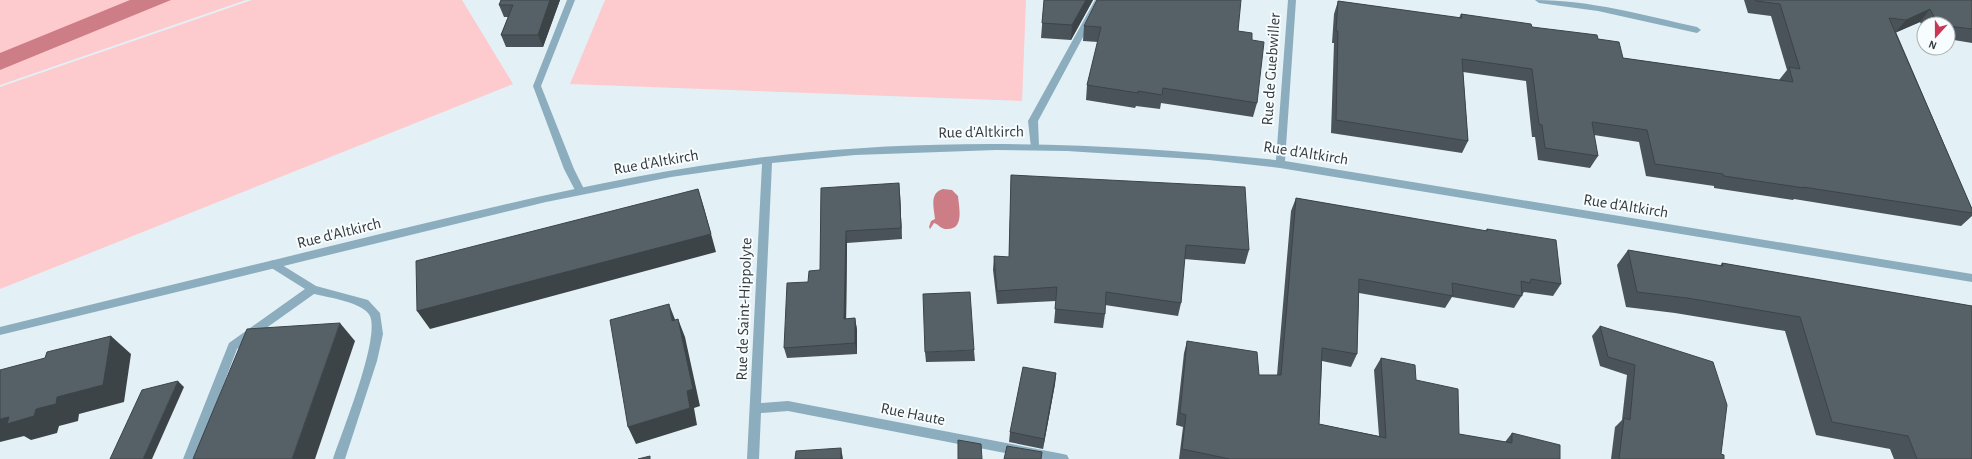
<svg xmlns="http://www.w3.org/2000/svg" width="1972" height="459" font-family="'Alegreya Sans',sans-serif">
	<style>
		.green { fill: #fdcacd }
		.water { fill: #cc7d85 }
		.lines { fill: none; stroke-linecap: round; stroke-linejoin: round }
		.lane { fill: #8badbe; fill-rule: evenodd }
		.street { fill: #8badbe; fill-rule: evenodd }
		.wall { fill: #4a5359 }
		.shaded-wall { fill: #3c4448 }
		.building { fill: #566167; stroke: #3c4448 }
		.labels { text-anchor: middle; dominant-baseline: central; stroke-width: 4; stroke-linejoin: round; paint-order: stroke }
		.street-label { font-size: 16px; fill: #34393c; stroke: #f7fcfe }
	</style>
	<rect width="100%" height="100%" fill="#e3f0f6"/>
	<!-- green -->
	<path class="green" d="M 0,0 L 246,0 L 0,85 Z
		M 252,0 L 462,0 L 513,84 L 0,289 L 0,87 Z
		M 605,0 L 1026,0 L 1022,101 L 570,84 Z"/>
	<!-- water -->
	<path class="water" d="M 130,0 L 171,0 L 0,70 L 0,53 Z
		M 943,189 L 952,190 L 958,196 C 959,208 965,231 945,229 C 940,228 938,224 934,223 L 930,229 L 929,227 L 931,221 L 935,219 C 934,208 929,193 943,189 Z"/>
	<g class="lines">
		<!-- lane -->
		<path class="lane" d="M 567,0 L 575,0 L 541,86 L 574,169 L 585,191 L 580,195 L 577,194 L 564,169 L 533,86 Z
			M 1095,0 L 1103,0 L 1038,121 L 1039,146 L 1034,149 L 1031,148 L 1028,121 Z
			M 274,260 L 316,286 L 368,300 L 380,313 L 383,334 L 377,361 L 345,459 L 333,459 C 342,432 380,339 370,316 C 365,303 327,297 314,294 L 237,349 L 195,459 L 183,459 L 229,343 L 305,289 L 270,267 L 269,264 L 270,261 Z"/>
		<!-- street -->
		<path class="street" d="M 1288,0 L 1296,0 L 1285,161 L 1972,274 L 1972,282 L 1280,168 L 1209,160 L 1067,151 L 996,150 L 855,155 L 772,163 L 761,403 L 788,401 L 1063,454 L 1067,455 L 1069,459 L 1036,459 L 788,411 L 761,413 L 759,459 L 747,459 L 762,164 L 671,177 L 546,202 L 0,335 L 0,327 C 127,296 253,265 380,234 C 513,202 645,170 782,155 C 946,137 1111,143 1276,160 Z
			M 1535,0 C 1590,0 1643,15 1697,27 L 1701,30 L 1697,33 L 1598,11 L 1539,3 Z"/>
	</g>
	<!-- wall -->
	<path class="wall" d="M 501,0 L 560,0 L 543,47 L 506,47 L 501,35 L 508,17 L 504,17 L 499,5 Z
		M 1044,0 L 1093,0 L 1071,40 L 1041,38 Z
		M 1744,0 L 1972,0 L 1972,43 L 1948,39 L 1948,24 L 1924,24 L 1924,30 L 1920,22 L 1896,32 L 1972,209 L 1972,216 L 1961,226 L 1794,199 L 1793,200 L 1714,188 L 1714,186 L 1646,176 L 1639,142 L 1594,135 L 1598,156 L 1590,168 L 1538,160 L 1535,137 L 1532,137 L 1526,81 L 1463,72 L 1468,141 L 1462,153 L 1331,133 L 1334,43 L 1332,43 L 1334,14 L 1338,1 L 1459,18 L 1461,14 L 1598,39 L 1623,58 L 1779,80 L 1787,70 L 1771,16 L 1748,13 Z
		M 1084,26 L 1238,31 L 1252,40 L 1257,103 L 1253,117 L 1161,103 L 1160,109 L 1136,106 L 1135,108 L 1086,100 L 1087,85 L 1098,42 L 1083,41 Z
		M 1011,175 L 1249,250 L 1245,264 L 1184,259 L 1181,303 L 1178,316 L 1105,305 L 1105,314 L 1103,328 L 1054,323 L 1056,301 L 997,304 L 993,270 L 994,256 L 1009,257 Z
		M 821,188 L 900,194 L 902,239 L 847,243 L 846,319 L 855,318 L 857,330 L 857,354 L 787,358 L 784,348 L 808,282 L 820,270 Z
		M 1296,198 L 1485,231 L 1487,229 L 1561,284 L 1553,296 L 1524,292 L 1514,308 L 1452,297 L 1445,308 L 1359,293 L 1357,354 L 1351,367 L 1322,361 L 1319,424 L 1379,436 L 1374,370 L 1381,358 L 1416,380 L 1459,434 L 1505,442 L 1512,433 L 1560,459 L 1179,459 L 1183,427 L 1176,425 L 1184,353 L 1187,341 L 1259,375 L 1277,375 L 1291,211 Z
		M 1628,250 L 1720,266 L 1722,263 L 1972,306 L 1972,459 L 1894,459 L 1890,449 L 1816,435 L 1785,331 L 1675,313 L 1626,307 L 1617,265 Z
		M 1600,326 L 1721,454 L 1724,459 L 1611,459 L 1615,427 L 1622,420 L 1627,375 L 1600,366 L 1592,336 Z
		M 974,350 L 975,361 L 926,362 L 925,352 Z
		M 1056,373 L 1055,384 L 1043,449 L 1009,442 L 1010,432 Z"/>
	<!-- shaded-wall -->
	<path class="shaded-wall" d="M 550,0 L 560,0 L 543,47 L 538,35 Z
		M 1086,0 L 1093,0 L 1071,40 L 1072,25 Z
		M 1930,9 L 1920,22 L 1895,33 L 1906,20 Z
		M 899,183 L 900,194 L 902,239 L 901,228 Z
		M 698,189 L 704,208 L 716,252 L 430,329 L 417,311 Z
		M 846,231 L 847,243 L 846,330 L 844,319 Z
		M 669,304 L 676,322 L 672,321 Z
		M 855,318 L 857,330 L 857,354 L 855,343 Z
		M 678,319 L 685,337 L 700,406 L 694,408 L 697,425 L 636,444 L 628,427 L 687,391 Z
		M 340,323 L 355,341 L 315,459 L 292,459 Z
		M 111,336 L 131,354 L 124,402 L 79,414 L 78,421 L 59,426 L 57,433 L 31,440 L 24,436 L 0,442 L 0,419 L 36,409 L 57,397 Z
		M 1056,373 L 1055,384 L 1043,449 L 1044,439 Z
		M 178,381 L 184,387 L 152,459 L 143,459 Z
		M 841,448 L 843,459 L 841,459 Z"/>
	<!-- building -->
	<path class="building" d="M 501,0 L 550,0 L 538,35 L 501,35 L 513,5 L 499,5 Z
		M 1044,0 L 1086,0 L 1072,25 L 1042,23 Z
		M 1097,0 L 1241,0 L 1238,31 L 1252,33 L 1252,40 L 1264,42 L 1257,103 L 1163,88 L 1162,95 L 1138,91 L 1138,93 L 1087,85 L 1101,27 L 1084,26 Z
		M 1756,0 L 1972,0 L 1972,29 L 1948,26 L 1948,24 L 1938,24 L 1930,9 L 1906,20 L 1889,18 L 1972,209 L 1972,213 L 1803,187 L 1804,188 L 1724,176 L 1723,174 L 1655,164 L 1647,130 L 1592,122 L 1598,156 L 1545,148 L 1542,125 L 1539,124 L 1532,69 L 1462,59 L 1468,141 L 1336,120 L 1338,31 L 1336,31 L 1338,1 L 1462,18 L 1461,14 L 1531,24 L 1532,27 L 1597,35 L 1598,39 L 1619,42 L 1623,58 L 1793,82 L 1789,67 L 1800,69 L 1780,4 L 1756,1 Z
		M 1011,175 L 1245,187 L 1249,250 L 1186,245 L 1181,303 L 1106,292 L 1105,314 L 1055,309 L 1057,287 L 997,291 L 994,256 L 1009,257 Z
		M 899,183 L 901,228 L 846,231 L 844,319 L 855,318 L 855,343 L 784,348 L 787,283 L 808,282 L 809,271 L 820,270 L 821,188 Z
		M 698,189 L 711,234 L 417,311 L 416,261 Z
		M 1296,198 L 1487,231 L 1487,229 L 1556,240 L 1561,284 L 1531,279 L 1530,283 L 1521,281 L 1522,296 L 1452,283 L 1453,296 L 1359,279 L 1357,354 L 1322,348 L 1319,424 L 1386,438 L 1381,358 L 1415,365 L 1416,380 L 1458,389 L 1459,434 L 1512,443 L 1512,433 L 1560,445 L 1560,459 L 1230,459 L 1182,449 L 1186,415 L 1180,413 L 1187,341 L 1257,352 L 1259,375 L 1281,375 Z
		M 1628,250 L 1723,266 L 1722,263 L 1972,306 L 1972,459 L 1917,459 L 1908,436 L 1832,422 L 1800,317 L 1687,298 L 1637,292 Z
		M 970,292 L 974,350 L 925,352 L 923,294 Z
		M 669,304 L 672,321 L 678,319 L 693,389 L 687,391 L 690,408 L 628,427 L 610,320 Z
		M 340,323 L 292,459 L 193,459 L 247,329 Z
		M 1600,326 L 1713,362 L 1727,405 L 1721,454 L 1724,455 L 1724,459 L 1619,459 L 1624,418 L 1630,420 L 1635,365 L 1608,357 Z
		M 111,336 L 103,385 L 57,397 L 56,404 L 36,409 L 34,416 L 7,424 L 9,417 L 0,419 L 0,370 L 45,358 L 47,352 Z
		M 1023,367 L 1056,373 L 1044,439 L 1010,432 Z
		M 178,381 L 143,459 L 110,459 L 142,390 Z
		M 958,440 L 981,444 L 982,459 L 958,459 Z
		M 1007,446 L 1042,452 L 1041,459 L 1004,459 Z
		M 841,448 L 841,459 L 795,459 L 796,451 Z
		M 650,456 L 650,459 L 638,459 Z"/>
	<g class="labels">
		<!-- street labels -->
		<g class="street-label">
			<text transform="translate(1271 69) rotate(-86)">Rue de Guebwiller</text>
			<text transform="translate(981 132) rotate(-1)">Rue d'Altkirch</text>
			<text transform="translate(1306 153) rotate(9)">Rue d'Altkirch</text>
			<text transform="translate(656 162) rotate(-10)">Rue d'Altkirch</text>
			<text transform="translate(1626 206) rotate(9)">Rue d'Altkirch</text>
			<text transform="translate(339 233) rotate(-14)">Rue d'Altkirch</text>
			<text transform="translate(744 309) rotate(-88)">Rue de Saint-Hippolyte</text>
			<text transform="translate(913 414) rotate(11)">Rue Haute</text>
		</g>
	</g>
	<!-- north arrow -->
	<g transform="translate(1936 36) rotate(201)"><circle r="19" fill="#f7fcfe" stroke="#a9aeb0"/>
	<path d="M0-3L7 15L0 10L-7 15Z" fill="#c83855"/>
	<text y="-6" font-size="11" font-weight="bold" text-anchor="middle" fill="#34393c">N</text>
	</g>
</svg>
